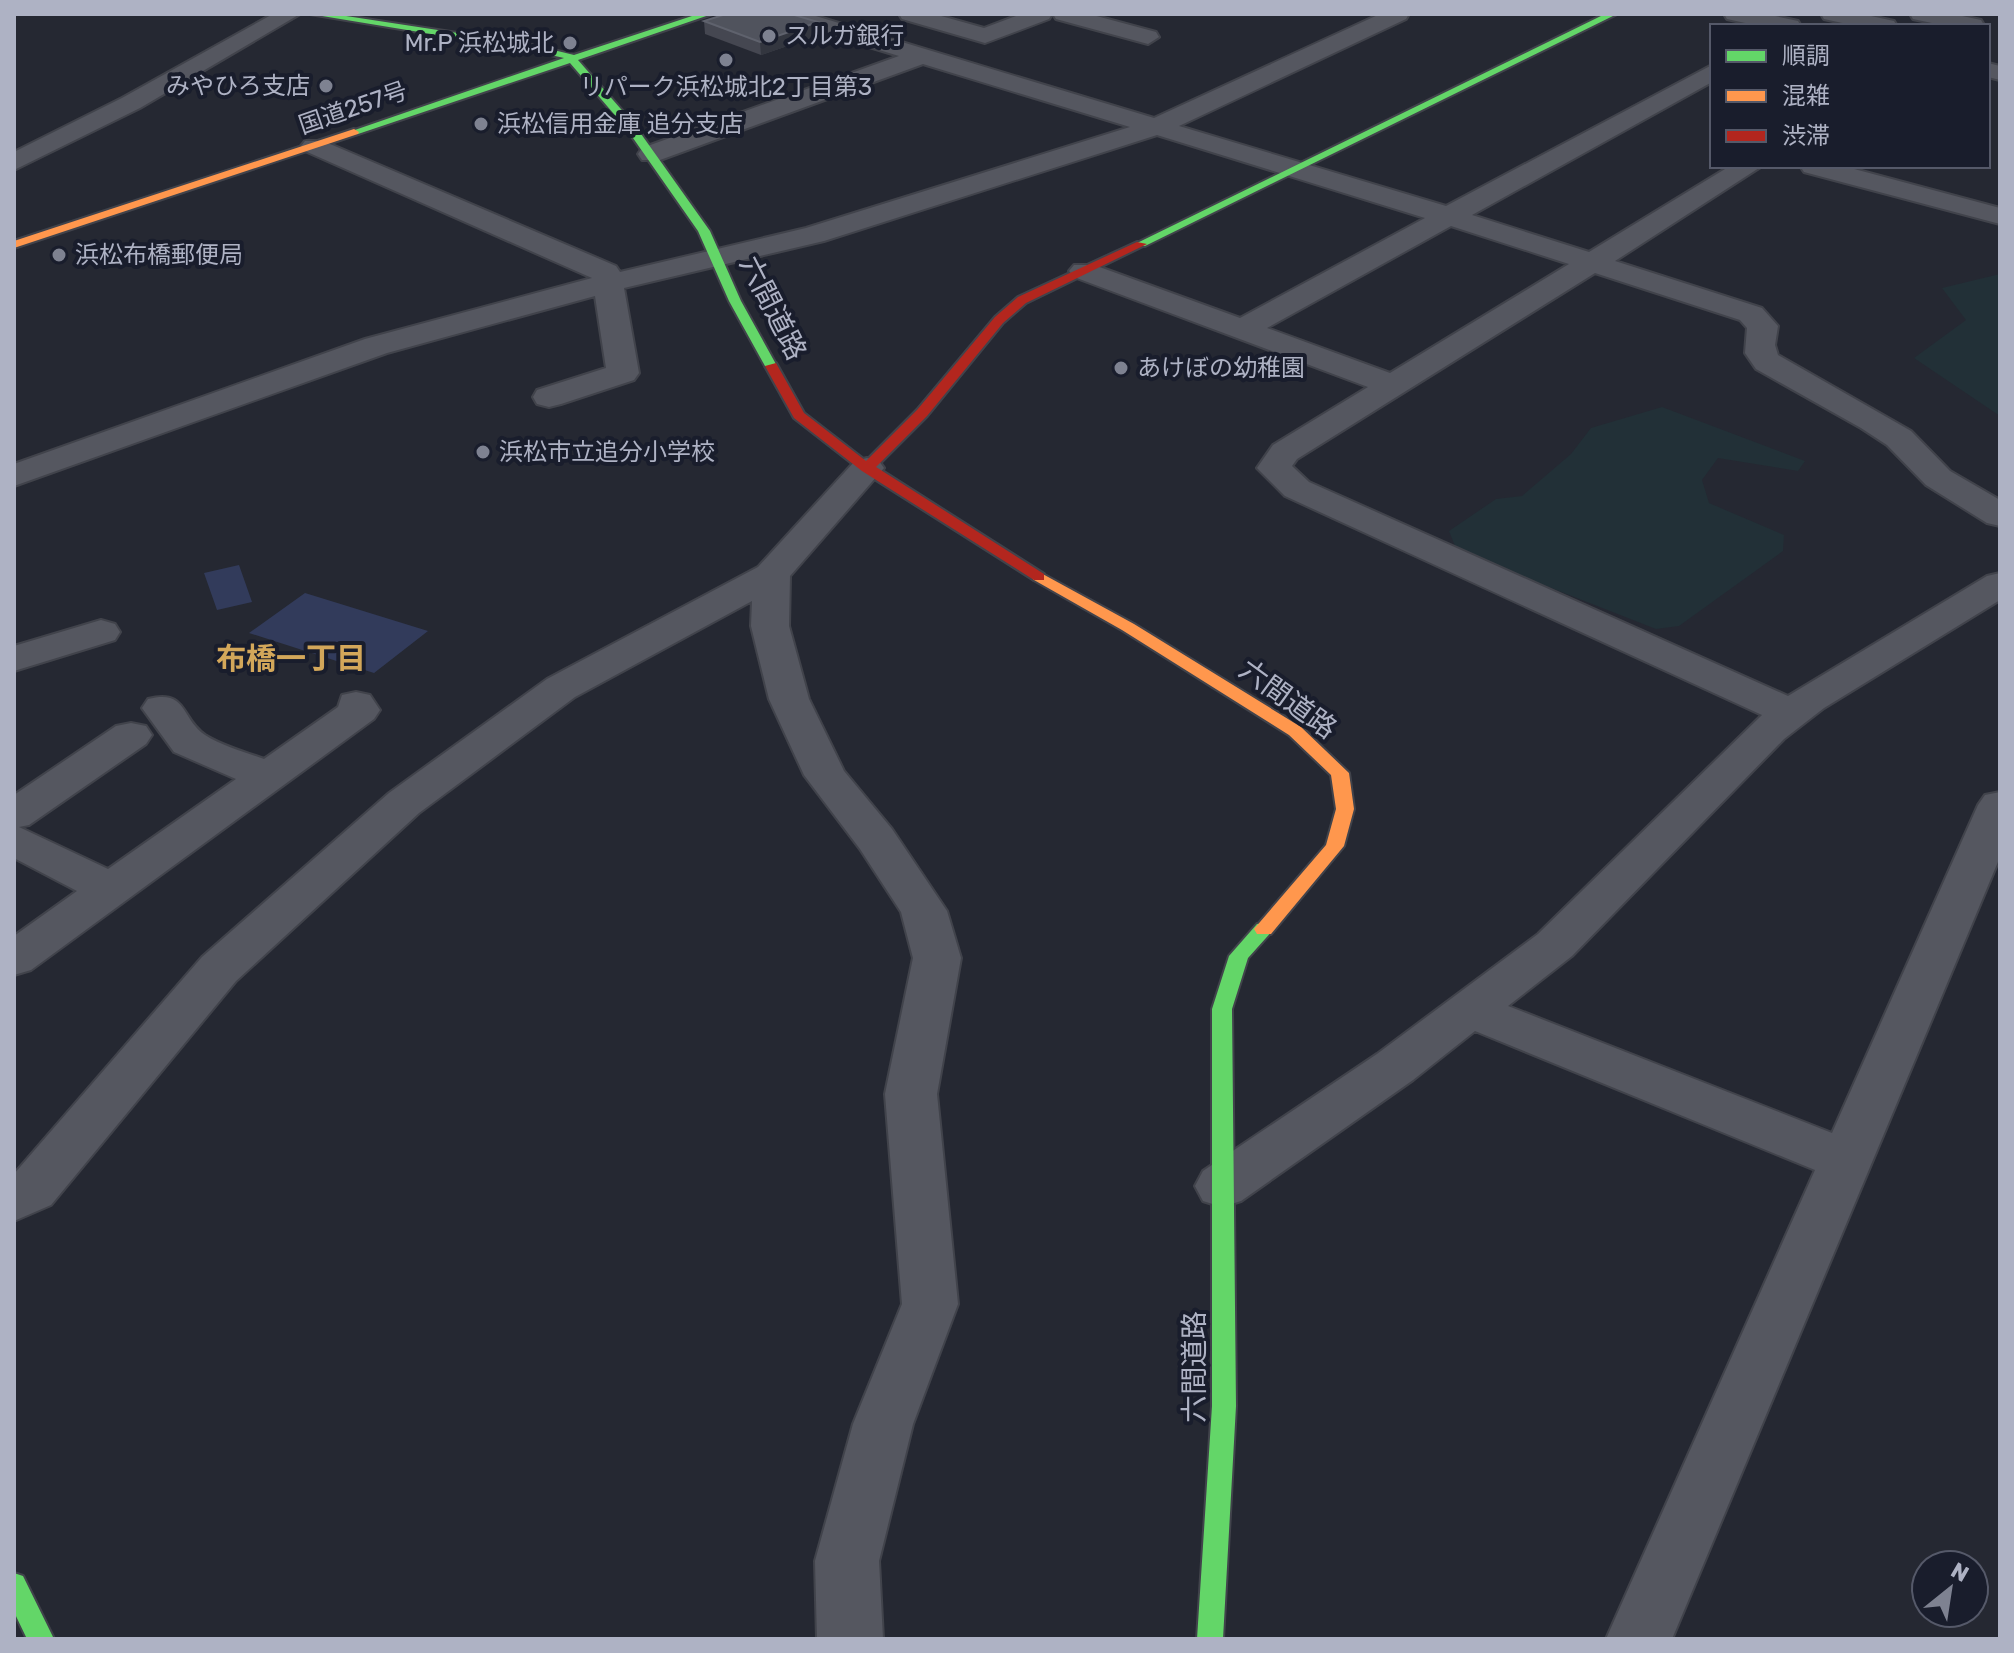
<svg xmlns="http://www.w3.org/2000/svg" width="2014" height="1653" font-family="Rubik,'Noto Sans JP',sans-serif">
	<style>
		.green { fill: #223037 }
		.water { fill: #323b5b }
		.lines { fill: none; stroke-linecap: round; stroke-linejoin: round }
		.street-casing { stroke: #41434b; stroke-width: 4 }
		.fast-casing { stroke: #41434b; stroke-width: 4 }
		.slow-casing { stroke: #41434b; stroke-width: 4 }
		.jam-casing { stroke: #41434b; stroke-width: 4 }
		.street { fill: #555760; fill-rule: evenodd }
		.fast { fill: #63d668; fill-rule: evenodd }
		.slow { fill: #ff974d; fill-rule: evenodd }
		.jam { fill: #b3261e; fill-rule: evenodd }
		.wall { fill: #454751 }
		.shaded-wall { fill: #33363f }
		.building { fill: #50535d; stroke: #5f626d; stroke-width: 2 }
		.poi-dot { fill: #7e8291; stroke: #191d2c; stroke-width: 3 }
		.labels { text-anchor: middle; dominant-baseline: central; stroke-width: 8; stroke-linejoin: round; paint-order: stroke }
		.far-poi-label { font-size: 24px; fill: #aeb2c4; stroke: #191d2c; text-anchor: start }
		.far-street-label { font-size: 24px; fill: #aeb2c4; stroke: #191d2c }
		.street-label { font-size: 28px; fill: #aeb2c4; stroke: #191d2c }
		.neighbourhood-label { font-size: 30px; font-weight: bold; fill: #d3a75a; stroke: #191d2c }
	</style>
	<rect width="100%" height="100%" fill="#252832"/>
	<!-- green -->
	<path class="green" d="M 2000,274 L 2000,416 L 1914,358 L 1966,320 L 1942,288 Z
		M 1662,407 L 1805,461 L 1798,471 L 1718,458 L 1702,480 L 1709,503 L 1784,535 L 1783,551 L 1679,626 L 1656,629 L 1457,551 L 1449,531 L 1496,499 L 1522,496 L 1571,454 L 1591,428 Z"/>
	<!-- water -->
	<path class="water" d="M 239,565 L 252,602 L 217,610 L 204,573 Z
		M 305,593 L 428,631 L 374,673 L 249,633 Z"/>
	<g class="lines">
		<defs>
			<path id="street" d="M 273,14 L 300,14 L 140,108 L 14,170 L 14,152 L 122,98 Z
				M 774,14 L 809,14 L 1154,118 L 1380,14 L 1409,14 L 1406,19 L 1179,126 L 1446,206 L 1712,65 L 1712,82 L 1472,215 L 1589,252 L 1730,166 L 1762,166 L 1615,261 L 1762,308 L 1778,326 L 1775,345 L 1778,355 L 1911,431 L 1950,471 L 2000,500 L 2000,526 L 1987,523 L 1926,485 L 1887,445 L 1861,428 L 1756,369 L 1745,353 L 1747,328 L 1740,320 L 1595,273 L 1297,459 L 1292,466 L 1309,482 L 1788,696 L 1987,576 L 2000,573 L 2000,600 L 1824,708 L 1784,739 L 1572,956 L 1508,1006 L 1832,1133 L 1978,805 L 1985,795 L 2000,792 L 2000,857 L 1672,1639 L 1606,1639 L 1815,1170 L 1475,1031 L 1413,1080 L 1241,1201 L 1222,1207 L 1203,1201 L 1195,1186 L 1203,1171 L 1377,1054 L 1538,934 L 1762,715 L 1285,496 L 1257,468 L 1273,445 L 1368,387 L 1074,277 L 1069,271 L 1074,265 L 1094,265 L 1240,318 L 1425,218 L 1157,135 L 824,241 L 624,288 L 639,373 L 634,380 L 561,404 L 549,407 L 537,404 L 533,397 L 537,390 L 606,368 L 595,296 L 387,353 L 14,486 L 14,464 L 365,339 L 592,278 L 305,151 L 301,146 L 305,141 L 323,141 L 616,266 L 620,272 L 806,228 L 1130,127 L 923,64 L 660,160 L 642,160 L 638,154 L 642,148 L 899,56 L 777,19 ZM 1451,226 L 1569,264 L 1390,373 L 1267,328 Z
				M 899,14 L 934,14 L 984,28 L 1021,14 L 1052,14 L 1049,19 L 985,43 L 902,19 Z
				M 1053,14 L 1089,14 L 1156,32 L 1159,37 L 1148,44 L 1056,19 Z
				M 1724,14 L 1766,14 L 1798,21 L 1801,26 L 1759,26 L 1727,19 Z
				M 1821,14 L 1862,14 L 1894,21 L 1897,26 L 1856,26 L 1824,19 Z
				M 1910,14 L 1953,14 L 1981,20 L 1984,25 L 1946,26 L 1913,19 Z
				M 1988,63 L 2000,66 L 2000,80 L 1988,77 Z
				M 1800,166 L 1843,166 L 2000,208 L 2000,224 L 1804,172 Z
				M 867,458 L 879,461 L 884,468 L 790,576 L 789,626 L 809,699 L 844,771 L 892,829 L 947,911 L 961,958 L 937,1094 L 958,1304 L 913,1424 L 879,1561 L 883,1639 L 817,1639 L 815,1561 L 853,1424 L 902,1304 L 885,1094 L 913,958 L 901,912 L 860,849 L 804,775 L 769,699 L 751,626 L 752,601 L 575,697 L 419,813 L 236,981 L 51,1205 L 14,1221 L 14,1174 L 202,957 L 389,793 L 547,679 L 758,567 L 855,461 Z
				M 101,620 L 115,624 L 120,632 L 115,640 L 14,671 L 14,646 Z
				M 356,692 L 370,695 L 380,710 L 374,719 L 31,970 L 14,975 L 14,936 L 77,891 L 14,858 L 14,795 L 116,726 L 131,723 L 146,726 L 152,735 L 146,744 L 29,825 L 19,827 L 108,869 L 236,779 L 174,752 L 142,708 L 148,699 C 188,689 180,718 205,735 C 222,746 245,752 264,759 L 338,707 L 342,695 Z"/>
			<path id="fast" d="M 310,14 L 333,14 L 529,44 L 574,55 L 698,14 L 712,14 L 578,60 L 634,124 L 710,231 L 741,301 L 777,366 L 776,369 L 765,366 L 729,301 L 698,231 L 626,128 L 570,63 L 358,134 L 349,132 L 564,58 L 529,50 Z
				M 1605,14 L 1617,14 L 1145,246 L 1135,244 Z
				M 1264,923 L 1274,929 L 1248,958 L 1232,1009 L 1236,1406 L 1223,1639 L 1197,1639 L 1212,1406 L 1212,1009 L 1229,956 L 1257,924 Z
				M 14,1573 L 23,1576 L 54,1639 L 27,1639 L 14,1612 Z"/>
			<path id="slow" d="M 354,129 L 359,132 L 358,134 L 14,248 L 14,241 Z
				M 1039,572 L 1134,624 L 1301,727 L 1349,773 L 1354,809 L 1344,846 L 1271,934 L 1257,934 L 1254,929 L 1326,845 L 1336,809 L 1331,775 L 1289,735 L 1122,630 L 1034,580 L 1031,577 Z"/>
			<path id="jam" d="M 1137,242 L 1147,244 L 1026,303 L 1003,323 L 927,416 L 876,467 L 1044,574 L 1044,580 L 1034,580 L 862,471 L 794,418 L 765,366 L 776,363 L 804,413 L 866,461 L 917,410 L 995,317 L 1018,297 Z"/>
		</defs>
		<!-- street casing -->
		<use href="#street" class="street-casing"/>
		<!-- fast casing -->
		<use href="#fast" class="fast-casing"/>
		<!-- slow casing -->
		<use href="#slow" class="slow-casing"/>
		<!-- jam casing -->
		<use href="#jam" class="jam-casing"/>
		<!-- street -->
		<use href="#street" class="street"/>
		<!-- fast -->
		<use href="#fast" class="fast"/>
		<!-- slow -->
		<use href="#slow" class="slow"/>
		<!-- jam -->
		<use href="#jam" class="jam"/>
	</g>
	<!-- wall -->
	<path class="wall" d="M 704,21 L 818,22 L 819,35 L 761,55 L 705,34 Z"/>
	<!-- shaded-wall -->
	<path class="shaded-wall" d="M 818,22 L 819,35 L 761,55 L 760,42 Z"/>
	<!-- building -->
	<path class="building" d="M 726,14 L 791,14 L 818,22 L 760,42 L 704,21 Z"/>
	<!-- markers -->
	<g class="poi-dot">
		<circle cx="769" cy="36" r="8"/>
		<circle cx="570" cy="43" r="8"/>
		<circle cx="726" cy="60" r="8"/>
		<circle cx="326" cy="86" r="8"/>
		<circle cx="481" cy="124" r="8"/>
		<circle cx="59" cy="255" r="8"/>
		<circle cx="1121" cy="368" r="8"/>
		<circle cx="483" cy="452" r="8"/>
	</g>
	<g class="labels">
		<!-- far-poi labels -->
		<g class="far-poi-label">
			<text x="785" y="36">スルガ銀行</text>
			<text x="554" y="43" text-anchor="end">Mr.P 浜松城北</text>
			<text x="310" y="86" text-anchor="end">みやひろ支店</text>
			<text x="726" y="87" text-anchor="middle">リパーク浜松城北2丁目第3</text>
			<text x="497" y="124">浜松信用金庫 追分支店</text>
			<text x="75" y="255">浜松布橋郵便局</text>
			<text x="1137" y="368">あけぼの幼稚園</text>
			<text x="499" y="452">浜松市立追分小学校</text>
		</g>
		<!-- far-street labels -->
		<g class="far-street-label">
			<text transform="translate(353 108) rotate(-19)">国道257号</text>
		</g>
		<!-- street labels -->
		<g class="street-label">
			<text transform="translate(773 308) rotate(63)">六間道路</text>
			<text transform="translate(1288 699) rotate(36)">六間道路</text>
			<text transform="translate(1194 1367) rotate(-90)">六間道路</text>
		</g>
		<!-- neighbourhood labels -->
		<g class="neighbourhood-label">
			<text x="291" y="659">布橋一丁目</text>
		</g>
	</g>
	<!-- border -->
	<rect width="2014" height="1653" fill="none" stroke="#aeb2c4" stroke-width="32"/>
	<!-- legend -->
	<rect x="1710" y="24" width="280" height="144" fill="#191d2c" stroke="#555969" stroke-width="2"/>
	<rect x="1726" y="50" width="40" height="12" fill="#63d668" stroke="#555969" stroke-width="2"/>
	<text x="1782" y="64" font-size="24" fill="#aeb2c4">順調</text>
	<rect x="1726" y="90" width="40" height="12" fill="#ff974d" stroke="#555969" stroke-width="2"/>
	<text x="1782" y="104" font-size="24" fill="#aeb2c4">混雑</text>
	<rect x="1726" y="130" width="40" height="12" fill="#b3261e" stroke="#555969" stroke-width="2"/>
	<text x="1782" y="144" font-size="24" fill="#aeb2c4">渋滞</text>
	<!-- north arrow -->
	<g transform="translate(1950 1589) rotate(30)"><circle r="38" fill="#191d2c" stroke="#555969" stroke-width="2"/>
	<path d="M0-6L14 30L0 20L-14 30Z" fill="#7e8291"/>
	<text y="-12" font-size="22" font-weight="bold" text-anchor="middle" fill="#aeb2c4">N</text>
	</g>
</svg>
